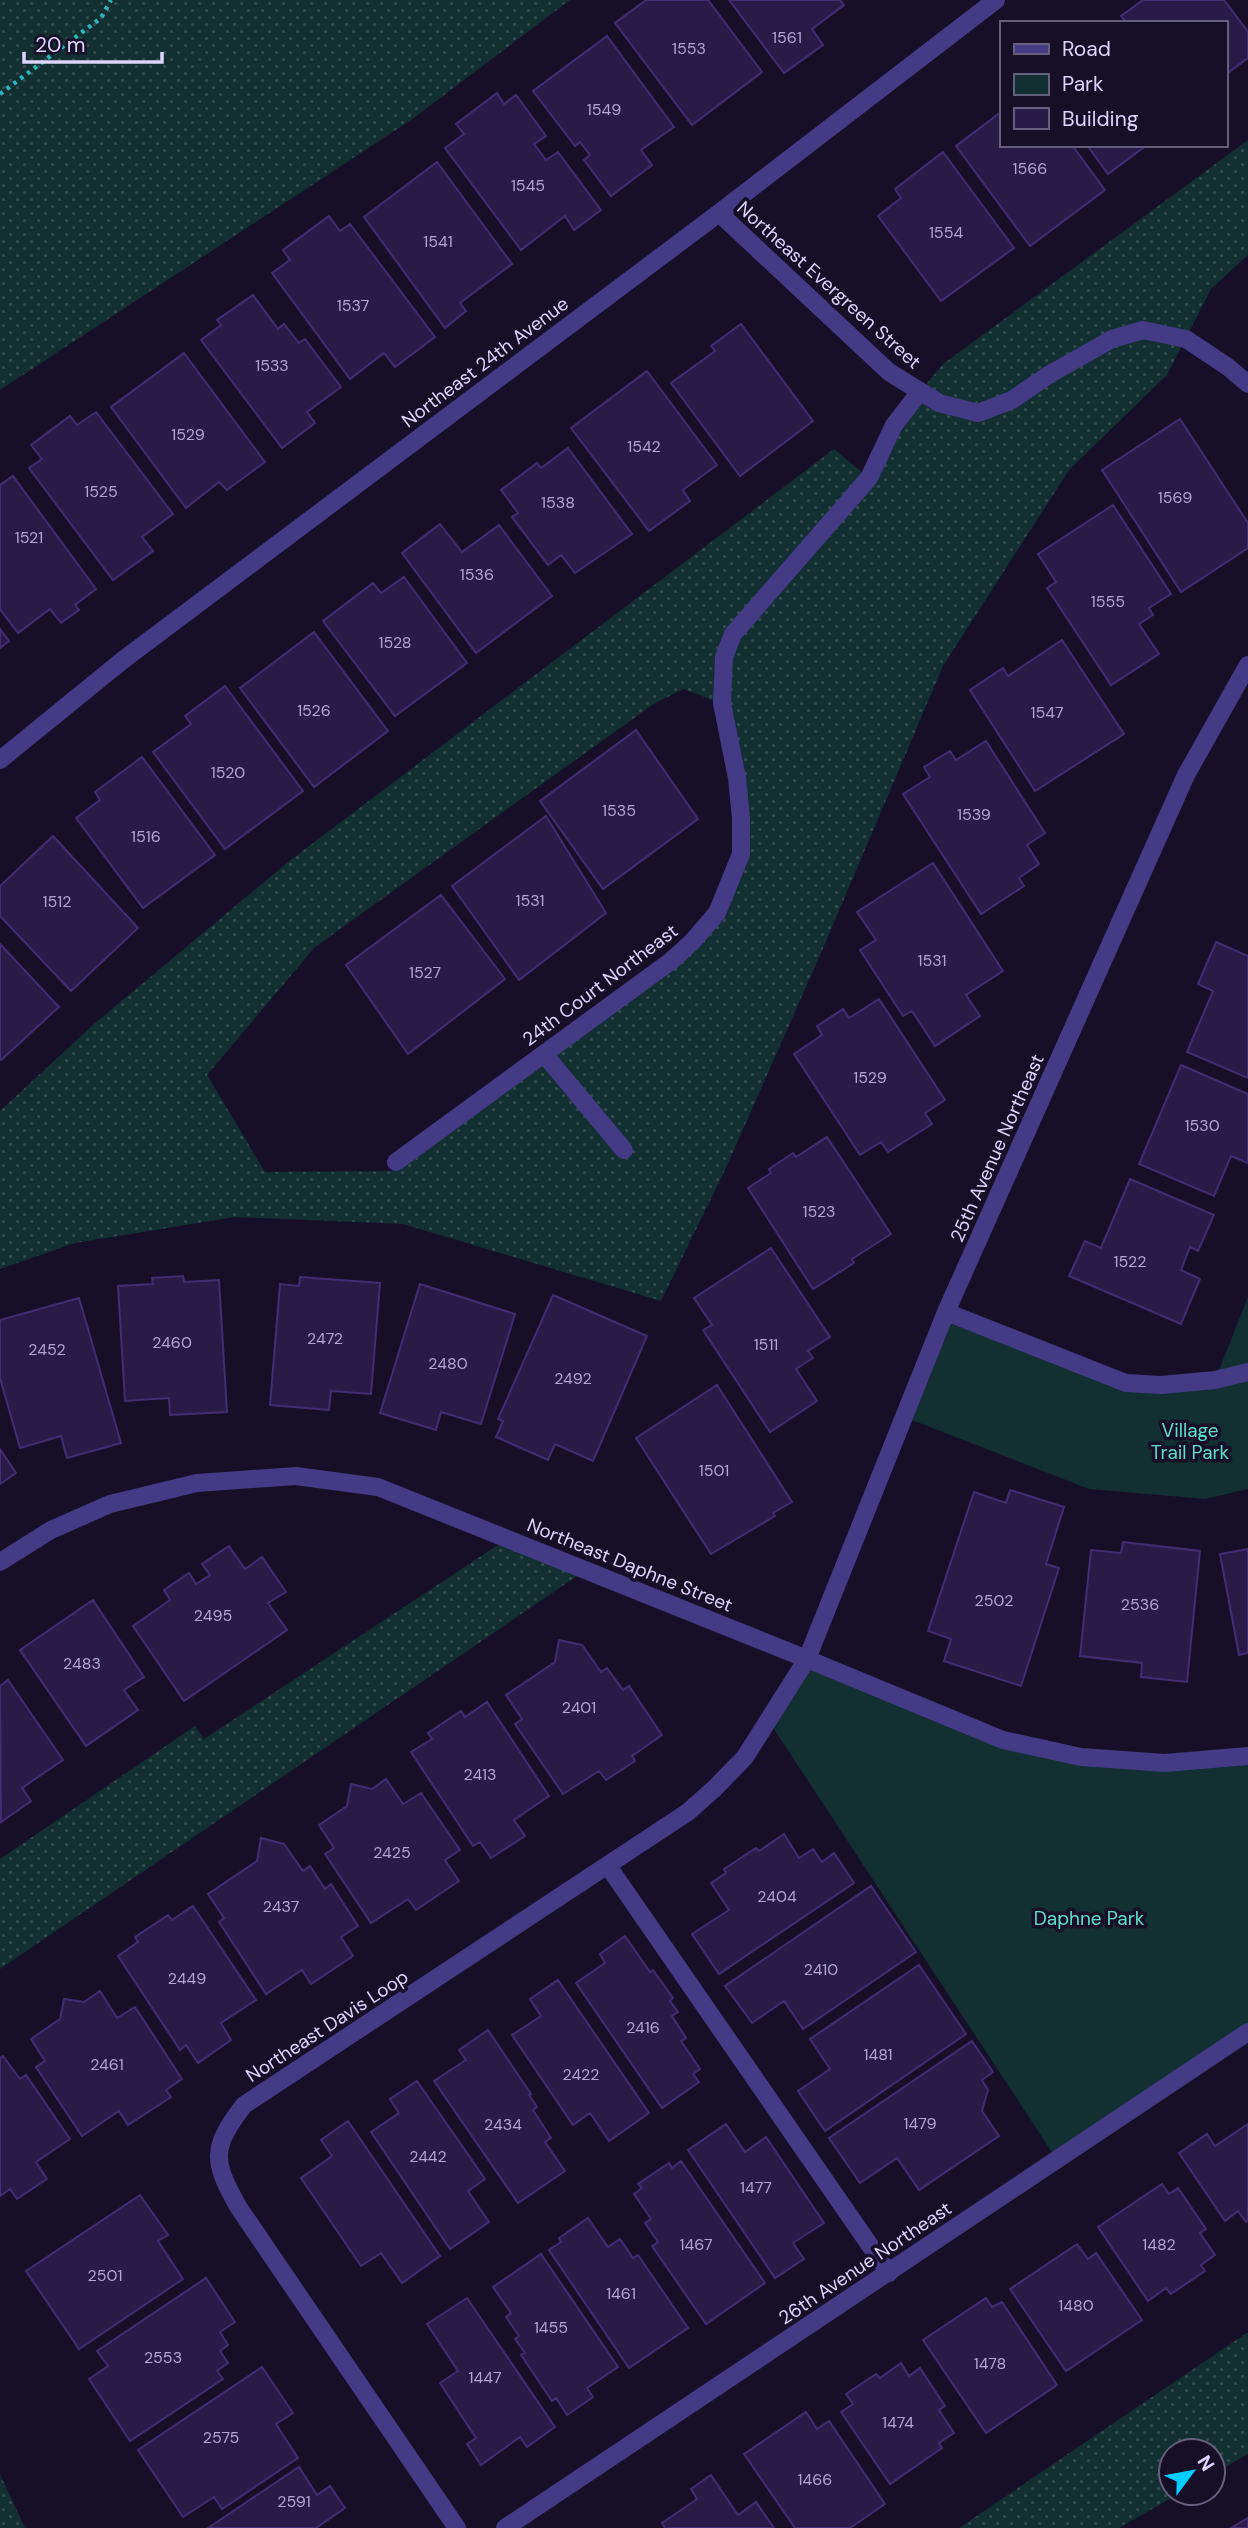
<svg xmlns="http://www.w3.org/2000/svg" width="1248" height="2528" font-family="'DM Sans',sans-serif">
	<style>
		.grass { fill: url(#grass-dots); fill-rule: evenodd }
		.park { fill: #122f31 }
		.building { fill: #291b48; stroke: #422d74; stroke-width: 2 }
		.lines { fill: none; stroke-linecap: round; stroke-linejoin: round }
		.path { stroke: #2fb5b9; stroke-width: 4.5; stroke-dasharray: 3.5 5; stroke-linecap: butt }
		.lane { stroke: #443a86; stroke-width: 18 }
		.street { stroke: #443a86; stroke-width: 18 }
		.labels { text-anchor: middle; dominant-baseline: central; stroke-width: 7; stroke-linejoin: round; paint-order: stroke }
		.number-label { font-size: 16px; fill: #b1a6d1 }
		.street-label { font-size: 19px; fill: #ded5ff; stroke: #160f27 }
		.park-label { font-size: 19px; fill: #60e0cc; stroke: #160f27 }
	</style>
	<defs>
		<pattern id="grass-dots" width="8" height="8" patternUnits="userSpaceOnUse" patternTransform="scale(1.75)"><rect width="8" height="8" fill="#122f31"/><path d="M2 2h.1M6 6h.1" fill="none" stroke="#344c50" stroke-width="1.8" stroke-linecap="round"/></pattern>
	</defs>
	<rect width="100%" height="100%" fill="#160f27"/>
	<!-- grass -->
	<path class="grass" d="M 0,0 L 570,0 L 411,120 L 0,390 Z
		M 1248,140 L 1248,255 L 1211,289 L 1167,375 L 1069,470 L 943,666 L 821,953 L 725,1170 L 661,1301 L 403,1224 L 235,1217 L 75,1243 L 0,1269 L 0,1111 L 94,1024 L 288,862 L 834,449 L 869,478 L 919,393 L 943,364 ZM 684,689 L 722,704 L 741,854 L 692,942 L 544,1054 L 398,1171 L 265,1172 L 207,1075 L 315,947 L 655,703 Z
		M 507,1539 L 586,1570 L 0,1969 L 0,1859 L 195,1726 L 204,1739 Z
		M 1248,2332 L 1248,2454 L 1213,2474 L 1213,2451 L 1171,2451 L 1171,2493 L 1180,2493 L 1119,2528 L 959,2528 Z
		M 0,2474 L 25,2528 L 0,2528 Z"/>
	<!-- park -->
	<path class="park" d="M 1248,1297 L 1248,1489 L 1205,1499 L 1089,1489 L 904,1417 L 946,1312 L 1126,1383 L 1215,1380 Z
		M 807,1659 L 1003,1740 L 1081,1757 L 1248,1756 L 1248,2032 L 1057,2160 L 768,1720 Z"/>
	<!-- building -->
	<path class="building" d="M 646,0 L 708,0 L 762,72 L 692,125 L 615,23 Z
		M 729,0 L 840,0 L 844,5 L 812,29 L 823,45 L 784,73 Z
		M 1143,0 L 1224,0 L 1248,32 L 1248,58 L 1225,75 L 1225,23 L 1127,23 L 1121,16 Z
		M 607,36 L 674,127 L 641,150 L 652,165 L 611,196 L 584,160 L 590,155 L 580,142 L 575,146 L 533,91 Z
		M 497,93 L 504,104 L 516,95 L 546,136 L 534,144 L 546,160 L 558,152 L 601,210 L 574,230 L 565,216 L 521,250 L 445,148 L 464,134 L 456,124 Z
		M 1001,112 L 1001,145 L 1072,145 L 1105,190 L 1030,246 L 956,146 Z
		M 1087,145 L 1147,145 L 1108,174 Z
		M 943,152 L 1014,248 L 941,301 L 878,216 L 901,198 L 895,189 Z
		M 437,162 L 512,264 L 460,303 L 466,311 L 445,328 L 364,217 Z
		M 329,216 L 340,231 L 350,224 L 435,337 L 395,367 L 384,353 L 350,379 L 272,273 L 290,260 L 283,250 Z
		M 253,295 L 278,329 L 284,324 L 299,343 L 305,339 L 341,387 L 307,412 L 315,423 L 282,448 L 201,340 L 221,325 L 217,320 Z
		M 741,324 L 813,421 L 740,476 L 671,383 L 715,351 L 711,346 Z
		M 184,353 L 265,462 L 227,490 L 219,482 L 186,508 L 111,407 Z
		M 647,371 L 717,465 L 683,490 L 690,501 L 649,531 L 571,428 Z
		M 96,412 L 173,514 L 142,537 L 153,551 L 113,580 L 29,468 L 42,459 L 31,445 L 70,416 L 77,425 Z
		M 1180,419 L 1248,523 L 1248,548 L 1181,592 L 1102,470 Z
		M 568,448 L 632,534 L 575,573 L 561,555 L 548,565 L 512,517 L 518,513 L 501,490 L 537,463 L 541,468 Z
		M 13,476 L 96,589 L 75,605 L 79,610 L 61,623 L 50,609 L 18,633 L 0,609 L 0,485 Z
		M 1113,505 L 1171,594 L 1149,608 L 1153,615 L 1139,624 L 1159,654 L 1111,685 L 1047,588 L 1056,582 L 1038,554 Z
		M 440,524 L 462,552 L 499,525 L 552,596 L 476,653 L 402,553 Z
		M 404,577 L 467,663 L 395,716 L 323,621 L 373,583 L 381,593 Z
		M 0,629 L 9,641 L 0,648 Z
		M 314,632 L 388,731 L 314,787 L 240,688 Z
		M 1062,640 L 1124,734 L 1035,791 L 970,690 L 1003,668 L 1008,676 Z
		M 225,686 L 303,791 L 225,849 L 153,752 L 191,724 L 185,716 Z
		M 636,730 L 698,819 L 603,889 L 540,801 Z
		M 986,741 L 1045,833 L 1027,845 L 1039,864 L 1019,878 L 1024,886 L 981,914 L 903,794 L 930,777 L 924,767 L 950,751 L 956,760 Z
		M 142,757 L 215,855 L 143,908 L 76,818 L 100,800 L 95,792 Z
		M 546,816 L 606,913 L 519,980 L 452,886 Z
		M 53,836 L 138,928 L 71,991 L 0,916 L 0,886 Z
		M 933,863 L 1003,971 L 966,995 L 980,1016 L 935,1046 L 912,1011 L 903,1016 L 860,950 L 876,940 L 857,912 Z
		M 441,895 L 505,979 L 408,1054 L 346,965 Z
		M 1216,942 L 1248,956 L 1248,1078 L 1187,1052 L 1213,991 L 1198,984 Z
		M 0,944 L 59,1007 L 1,1060 L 0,1059 Z
		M 879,999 L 945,1100 L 925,1113 L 932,1124 L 888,1152 L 881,1142 L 860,1155 L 794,1054 L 822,1035 L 817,1026 L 843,1009 L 849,1018 Z
		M 1181,1065 L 1248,1094 L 1248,1163 L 1231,1156 L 1214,1196 L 1139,1164 Z
		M 827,1137 L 891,1234 L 852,1259 L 854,1263 L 813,1289 L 748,1188 L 771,1173 L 769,1169 L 793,1153 L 796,1157 Z
		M 1130,1179 L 1214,1215 L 1198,1251 L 1190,1247 L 1181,1270 L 1200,1279 L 1181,1324 L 1069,1276 L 1085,1241 L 1101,1248 Z
		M 771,1248 L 830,1337 L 808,1351 L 813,1358 L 796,1369 L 817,1401 L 770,1432 L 703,1330 L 712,1325 L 694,1298 Z
		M 183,1276 L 184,1282 L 219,1280 L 227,1412 L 170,1415 L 169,1398 L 125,1401 L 118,1286 L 153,1284 L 152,1278 Z
		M 300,1277 L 380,1283 L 371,1394 L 331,1391 L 329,1410 L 270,1405 L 280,1284 L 299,1286 Z
		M 420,1284 L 515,1314 L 481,1424 L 441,1412 L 436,1430 L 380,1413 Z
		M 553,1295 L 647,1336 L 593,1461 L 555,1444 L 548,1460 L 496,1437 L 503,1421 L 498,1419 Z
		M 79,1298 L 121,1443 L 67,1458 L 61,1436 L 20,1448 L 0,1378 L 0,1320 Z
		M 717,1385 L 792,1502 L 773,1513 L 775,1516 L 711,1554 L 636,1438 Z
		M 0,1449 L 16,1473 L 0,1484 Z
		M 1010,1490 L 1064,1507 L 1046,1564 L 1059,1568 L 1021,1686 L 944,1661 L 951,1639 L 928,1631 L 974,1492 L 1006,1503 Z
		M 1123,1542 L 1200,1551 L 1187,1682 L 1141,1677 L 1142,1663 L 1080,1656 L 1091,1550 L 1121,1553 Z
		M 229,1546 L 245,1569 L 262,1557 L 286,1592 L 268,1603 L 287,1630 L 184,1701 L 133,1626 L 170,1600 L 164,1590 L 189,1573 L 196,1584 L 210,1575 L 202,1564 Z
		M 1248,1549 L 1248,1653 L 1239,1655 L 1220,1554 Z
		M 93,1600 L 144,1677 L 124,1690 L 138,1710 L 86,1746 L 20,1650 Z
		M 559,1640 L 582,1645 L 601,1672 L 607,1668 L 623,1690 L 629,1686 L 662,1735 L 632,1756 L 635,1761 L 606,1780 L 599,1771 L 563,1794 L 515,1724 L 522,1719 L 506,1695 L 555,1662 Z
		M 8,1680 L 63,1760 L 22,1788 L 31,1801 L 1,1822 L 0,1686 Z
		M 487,1702 L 549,1796 L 514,1820 L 525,1836 L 491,1858 L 480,1842 L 473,1846 L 411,1752 L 432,1739 L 428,1733 L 461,1711 L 465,1717 Z
		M 386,1779 L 403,1804 L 421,1793 L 460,1850 L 445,1860 L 459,1881 L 416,1910 L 408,1899 L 371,1923 L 325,1854 L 334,1848 L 319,1825 L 347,1806 L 351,1784 L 372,1789 Z
		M 784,1834 L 799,1858 L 813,1849 L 822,1862 L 834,1853 L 854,1883 L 719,1974 L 692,1934 L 729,1910 L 711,1883 L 726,1873 L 724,1869 L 756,1848 L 759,1851 Z
		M 261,1838 L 284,1844 L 303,1871 L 310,1866 L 325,1889 L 331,1884 L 358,1926 L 341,1937 L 353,1956 L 311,1984 L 302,1970 L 266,1994 L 219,1922 L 224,1918 L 208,1894 L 257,1861 Z
		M 871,1886 L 916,1952 L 803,2029 L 784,2001 L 752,2023 L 725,1986 Z
		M 193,1906 L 256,2000 L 221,2023 L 231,2040 L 198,2063 L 186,2045 L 180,2050 L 118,1956 L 138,1942 L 135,1937 L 168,1915 L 172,1920 Z
		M 625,1936 L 650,1972 L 653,1970 L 673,1998 L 670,2001 L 678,2012 L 672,2016 L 686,2038 L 681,2041 L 700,2069 L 693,2074 L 699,2082 L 662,2108 L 576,1983 L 605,1963 L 600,1954 Z
		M 919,1965 L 966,2034 L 825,2131 L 798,2091 L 830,2069 L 810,2039 Z
		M 558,1980 L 649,2113 L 609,2141 L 590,2113 L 573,2125 L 512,2035 L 541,2016 L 530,1999 Z
		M 100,1991 L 117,2018 L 135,2007 L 182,2079 L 166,2090 L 171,2097 L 128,2125 L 119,2111 L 82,2136 L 36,2067 L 45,2061 L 31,2039 L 60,2019 L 64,1999 L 84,2002 Z
		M 488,2030 L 531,2094 L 529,2095 L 537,2107 L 533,2110 L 551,2138 L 545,2142 L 565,2171 L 518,2203 L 434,2081 L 466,2060 L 459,2050 Z
		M 972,2041 L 993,2072 L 982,2080 L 988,2090 L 982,2111 L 999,2136 L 919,2190 L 897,2158 L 860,2183 L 829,2138 Z
		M 3,2056 L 20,2079 L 26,2075 L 70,2139 L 36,2162 L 47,2179 L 17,2199 L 10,2189 L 0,2196 L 0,2058 Z
		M 417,2081 L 485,2179 L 468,2191 L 489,2222 L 450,2249 L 371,2132 L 399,2113 L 390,2099 Z
		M 348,2121 L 440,2256 L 402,2283 L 381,2253 L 361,2266 L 301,2178 L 332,2156 L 321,2140 Z
		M 726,2124 L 745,2152 L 766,2137 L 824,2223 L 793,2243 L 804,2259 L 775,2278 L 688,2150 Z
		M 1248,2124 L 1248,2220 L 1246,2222 L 1238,2211 L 1225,2221 L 1179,2153 L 1207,2134 L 1215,2146 Z
		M 681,2161 L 765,2283 L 706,2324 L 652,2246 L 658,2242 L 645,2223 L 651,2219 L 634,2194 L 642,2188 L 638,2184 L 669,2163 L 672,2168 Z
		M 1162,2184 L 1169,2194 L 1178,2188 L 1206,2229 L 1200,2233 L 1215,2255 L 1201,2265 L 1205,2271 L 1171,2294 L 1166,2288 L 1148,2301 L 1098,2227 Z
		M 140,2195 L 168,2235 L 158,2241 L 183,2279 L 79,2349 L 26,2271 Z
		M 588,2218 L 608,2247 L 620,2239 L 633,2258 L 638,2255 L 688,2328 L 629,2368 L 549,2250 L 561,2242 L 559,2238 Z
		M 1077,2244 L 1088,2259 L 1096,2253 L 1142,2320 L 1066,2371 L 1010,2289 Z
		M 541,2254 L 618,2367 L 587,2388 L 593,2397 L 567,2415 L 556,2398 L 552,2401 L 521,2355 L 525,2353 L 515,2339 L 519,2336 L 506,2317 L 511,2313 L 493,2287 Z
		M 206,2278 L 235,2322 L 220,2332 L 228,2345 L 220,2351 L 228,2363 L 217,2371 L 223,2379 L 130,2441 L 89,2379 L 108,2366 L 97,2351 Z
		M 467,2298 L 555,2427 L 527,2447 L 520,2437 L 481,2465 L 467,2444 L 476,2438 L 440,2383 L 458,2371 L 427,2324 Z
		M 986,2298 L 992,2307 L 1002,2302 L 1057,2385 L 986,2433 L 923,2340 Z
		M 901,2363 L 909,2376 L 920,2368 L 945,2406 L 939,2410 L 954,2433 L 939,2443 L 942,2448 L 890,2484 L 841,2412 L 853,2404 L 846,2394 L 876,2374 L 880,2378 Z
		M 262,2367 L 293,2413 L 276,2424 L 298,2458 L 222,2509 L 214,2497 L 183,2517 L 138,2450 Z
		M 806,2412 L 817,2429 L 829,2421 L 885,2504 L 850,2528 L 795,2528 L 744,2454 Z
		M 299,2467 L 317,2495 L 330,2486 L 345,2508 L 316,2528 L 208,2528 Z
		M 711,2475 L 738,2515 L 756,2502 L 774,2528 L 665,2528 L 662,2523 L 697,2499 L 691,2489 Z
		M 1248,2518 L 1248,2528 L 1231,2528 Z"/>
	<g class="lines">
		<!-- path -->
		<path class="path" d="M 0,94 L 101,18 L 111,0"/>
		<!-- lane -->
		<path class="lane" d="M 544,1054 L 624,1150"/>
		<!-- street -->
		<path class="street" d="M 719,213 L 889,372 L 939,403 L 978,413 L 1012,400 L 1050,374 L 1112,339 L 1143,330 L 1186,339 L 1228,367 L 1248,384
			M 0,760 L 123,660 L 719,213 L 996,0
			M 396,1162 L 671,961 L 692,942 L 717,913 L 741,854 L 741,818 L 737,778 L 722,703 L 724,657 L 733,634 L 869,478 L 894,425 L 919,393
			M 946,1312 L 1126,1383 L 1161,1385 L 1215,1380 L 1248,1372
			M 0,1562 L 51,1530 L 110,1504 L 197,1483 L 296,1476 L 378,1487 L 807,1659 L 1003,1740 L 1081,1757 L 1165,1763 L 1248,1756
			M 608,1866 L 889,2273
			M 457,2528 L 239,2208 C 212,2161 211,2148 244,2105 L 688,1812 L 715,1788 L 745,1757 L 807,1659 L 946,1312 L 1186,775 L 1248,665
			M 505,2528 L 1248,2032"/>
	</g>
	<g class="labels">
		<!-- number labels -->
		<g class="number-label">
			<text x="787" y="37">1561</text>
			<text x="689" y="48">1553</text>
			<text x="604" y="109">1549</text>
			<text x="1030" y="168">1566</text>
			<text x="528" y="185">1545</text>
			<text x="946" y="232">1554</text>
			<text x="438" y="241">1541</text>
			<text x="353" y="305">1537</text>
			<text x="272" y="365">1533</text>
			<text x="188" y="434">1529</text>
			<text x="644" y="446">1542</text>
			<text x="101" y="491">1525</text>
			<text x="1175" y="497">1569</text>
			<text x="558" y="502">1538</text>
			<text x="29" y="537">1521</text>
			<text x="477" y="574">1536</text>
			<text x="1108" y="601">1555</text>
			<text x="395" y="642">1528</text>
			<text x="314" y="710">1526</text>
			<text x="1047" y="712">1547</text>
			<text x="228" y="772">1520</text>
			<text x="619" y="810">1535</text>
			<text x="974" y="814">1539</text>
			<text x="146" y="836">1516</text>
			<text x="530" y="900">1531</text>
			<text x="57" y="901">1512</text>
			<text x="932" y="960">1531</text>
			<text x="425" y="972">1527</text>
			<text x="870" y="1077">1529</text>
			<text x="1202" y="1125">1530</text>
			<text x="819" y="1211">1523</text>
			<text x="1130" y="1261">1522</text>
			<text x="325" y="1338">2472</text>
			<text x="172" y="1342">2460</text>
			<text x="766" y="1344">1511</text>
			<text x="47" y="1349">2452</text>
			<text x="448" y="1363">2480</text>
			<text x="573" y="1378">2492</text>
			<text x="714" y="1470">1501</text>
			<text x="994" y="1600">2502</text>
			<text x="1140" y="1604">2536</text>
			<text x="213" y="1615">2495</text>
			<text x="82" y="1663">2483</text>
			<text x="579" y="1707">2401</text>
			<text x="480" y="1774">2413</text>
			<text x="392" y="1852">2425</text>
			<text x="777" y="1896">2404</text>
			<text x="281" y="1906">2437</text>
			<text x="821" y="1969">2410</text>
			<text x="187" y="1978">2449</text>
			<text x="643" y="2027">2416</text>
			<text x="878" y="2054">1481</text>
			<text x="107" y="2064">2461</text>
			<text x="581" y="2074">2422</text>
			<text x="920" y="2123">1479</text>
			<text x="503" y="2124">2434</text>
			<text x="428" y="2156">2442</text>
			<text x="756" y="2187">1477</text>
			<text x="696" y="2244">1467</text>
			<text x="1159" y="2244">1482</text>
			<text x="105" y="2275">2501</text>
			<text x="621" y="2293">1461</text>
			<text x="1076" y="2305">1480</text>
			<text x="551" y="2327">1455</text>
			<text x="163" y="2357">2553</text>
			<text x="990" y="2363">1478</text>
			<text x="485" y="2377">1447</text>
			<text x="898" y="2422">1474</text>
			<text x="221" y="2437">2575</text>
			<text x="815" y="2479">1466</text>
			<text x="294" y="2501">2591</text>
		</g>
		<!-- street labels -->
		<g class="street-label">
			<text transform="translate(829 285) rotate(42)">Northeast Evergreen Street</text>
			<text transform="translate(485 362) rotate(-37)">Northeast 24th Avenue</text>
			<text transform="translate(600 985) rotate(-37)">24th Court Northeast</text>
			<text transform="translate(997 1148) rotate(-66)">25th Avenue Northeast</text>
			<text transform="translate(630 1565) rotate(22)">Northeast Daphne Street</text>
			<text transform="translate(327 2026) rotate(-33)">Northeast Davis Loop</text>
			<text transform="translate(865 2263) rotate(-34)">26th Avenue Northeast</text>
		</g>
		<!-- park labels -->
		<g class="park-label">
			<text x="1190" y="1430">Village<tspan x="1190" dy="22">Trail Park</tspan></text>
			<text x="1089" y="1918">Daphne Park</text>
		</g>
	</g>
	<!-- legend -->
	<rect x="1000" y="21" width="228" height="126" fill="#160f27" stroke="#665e7d" stroke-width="2"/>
	<rect x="1014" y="44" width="35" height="10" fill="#443a86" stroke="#665e7d" stroke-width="2"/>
	<text x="1062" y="56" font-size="21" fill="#ded5ff">Road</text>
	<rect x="1014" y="74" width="35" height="21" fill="#122f31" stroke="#665e7d" stroke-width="2"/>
	<text x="1062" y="91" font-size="21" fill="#ded5ff">Park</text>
	<rect x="1014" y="108" width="35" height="21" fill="#291b48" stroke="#665e7d" stroke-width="2"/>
	<text x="1062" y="126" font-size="21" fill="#ded5ff">Building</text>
	<!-- north arrow -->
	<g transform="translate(1192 2472) rotate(58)"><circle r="33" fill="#160f27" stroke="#665e7d" stroke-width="2"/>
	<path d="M0-5L12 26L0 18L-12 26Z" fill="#01ceff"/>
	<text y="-10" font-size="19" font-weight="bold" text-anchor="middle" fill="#ded5ff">N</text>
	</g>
	<!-- scale -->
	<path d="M24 52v10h138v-10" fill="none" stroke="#ded5ff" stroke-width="3.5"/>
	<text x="35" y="52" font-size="21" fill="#ded5ff" stroke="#160f27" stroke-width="5" paint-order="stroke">20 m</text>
</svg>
